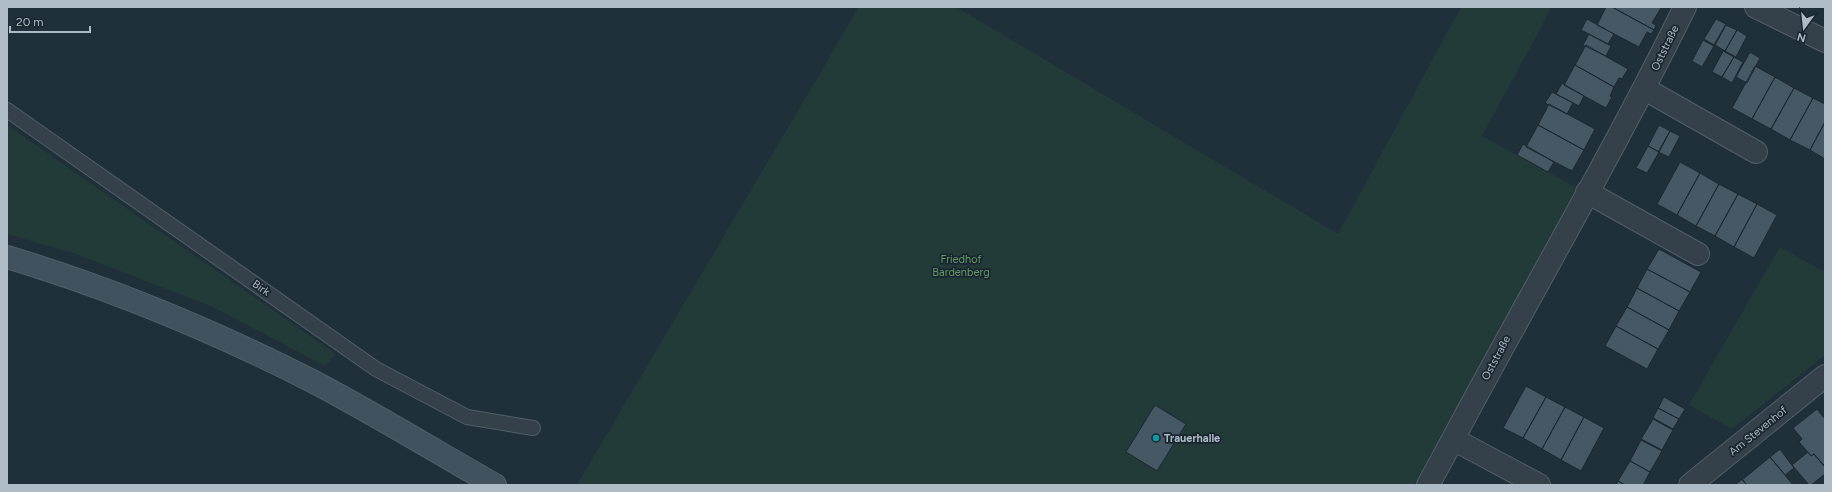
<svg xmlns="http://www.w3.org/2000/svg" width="1832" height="492" font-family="Figtree,sans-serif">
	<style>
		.green { fill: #223b39 }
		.building { fill: #465864; stroke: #1b2831 }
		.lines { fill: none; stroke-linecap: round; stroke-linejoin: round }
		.service-casing { stroke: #515f68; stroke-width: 16 }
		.minor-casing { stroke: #515f68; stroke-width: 24 }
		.secondary-casing { stroke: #515f68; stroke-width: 24 }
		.service { stroke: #34414a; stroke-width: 14 }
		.minor { stroke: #34414a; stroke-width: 22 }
		.secondary { stroke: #42515e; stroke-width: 22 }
		.culture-dot { fill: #0f9aa8; stroke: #19262f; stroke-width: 1.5 }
		.labels { text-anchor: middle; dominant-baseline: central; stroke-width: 3.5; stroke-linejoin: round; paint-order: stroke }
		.street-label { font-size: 11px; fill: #aebcc7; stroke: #19262f }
		.park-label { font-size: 11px; fill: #659967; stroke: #19262f }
		.poi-label { font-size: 11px; font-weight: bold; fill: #aebcc7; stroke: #19262f; text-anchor: start }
	</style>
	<rect width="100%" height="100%" fill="#20303a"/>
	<!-- green -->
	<path class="green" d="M 859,7 L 956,7 L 1338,234 L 1461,7 L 1552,7 L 1482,136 L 1577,188 L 1414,485 L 577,485 Z
		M 7,125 L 336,354 L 325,366 L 213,307 L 76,254 L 7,234 Z
		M 1780,247 L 1825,272 L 1825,355 L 1732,429 L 1689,405 Z"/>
	<!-- building -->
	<path class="building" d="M 1606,7 L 1612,7 L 1654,30 L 1651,34 L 1647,32 L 1639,47 L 1597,25 Z
		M 1612,7 L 1659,7 L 1661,8 L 1652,23 L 1656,25 L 1654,30 Z
		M 1587,19 L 1614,34 L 1608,44 L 1581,30 Z
		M 1716,19 L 1726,24 L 1714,45 L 1704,39 Z
		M 1726,25 L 1737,30 L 1725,51 L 1715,45 Z
		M 1737,30 L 1747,36 L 1736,57 L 1725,51 Z
		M 1589,34 L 1611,46 L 1606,56 L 1583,45 Z
		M 1703,40 L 1714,46 L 1702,67 L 1692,61 Z
		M 1586,45 L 1628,69 L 1622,79 L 1619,78 L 1614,87 L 1575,65 Z
		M 1723,51 L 1734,57 L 1722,77 L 1712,72 Z
		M 1750,52 L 1760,58 L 1747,83 L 1736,77 Z
		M 1734,57 L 1743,62 L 1732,83 L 1722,77 Z
		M 1575,65 L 1614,87 L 1610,96 L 1612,97 L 1606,108 L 1564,85 Z
		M 1755,66 L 1775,77 L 1752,119 L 1732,108 Z
		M 1775,77 L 1794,88 L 1771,129 L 1752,119 Z
		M 1562,83 L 1584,96 L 1579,106 L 1556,94 Z
		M 1794,88 L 1813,98 L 1790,140 L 1771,129 Z
		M 1552,92 L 1573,103 L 1567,114 L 1545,103 Z
		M 1813,98 L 1825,104 L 1825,122 L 1810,150 L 1790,140 Z
		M 1549,104 L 1595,129 L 1584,150 L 1538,125 Z
		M 1825,122 L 1825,159 L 1810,150 Z
		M 1538,125 L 1584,150 L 1572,171 L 1526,147 Z
		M 1659,125 L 1670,131 L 1659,152 L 1648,146 Z
		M 1670,131 L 1680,136 L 1669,157 L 1658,152 Z
		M 1523,144 L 1554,162 L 1548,172 L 1517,155 Z
		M 1648,146 L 1659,152 L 1647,173 L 1636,168 Z
		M 1680,162 L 1700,173 L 1677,215 L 1657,204 Z
		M 1700,173 L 1719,184 L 1696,226 L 1677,215 Z
		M 1719,184 L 1738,194 L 1715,236 L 1696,226 Z
		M 1738,194 L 1757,204 L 1734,247 L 1715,236 Z
		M 1757,204 L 1777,215 L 1754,258 L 1734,247 Z
		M 1659,249 L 1701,272 L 1690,292 L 1647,269 Z
		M 1647,269 L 1690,292 L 1679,311 L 1637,288 Z
		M 1637,288 L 1679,311 L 1669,330 L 1627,307 Z
		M 1627,307 L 1669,330 L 1658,349 L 1616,326 Z
		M 1616,326 L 1658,349 L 1647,369 L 1605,346 Z
		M 1526,386 L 1546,397 L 1523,438 L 1503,428 Z
		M 1546,397 L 1565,407 L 1542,449 L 1523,438 Z
		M 1664,397 L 1685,409 L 1679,419 L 1658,408 Z
		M 1155,405 L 1186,424 L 1157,471 L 1126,452 Z
		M 1565,407 L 1584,417 L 1561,460 L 1542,449 Z
		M 1658,408 L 1679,419 L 1673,429 L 1653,418 Z
		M 1817,409 L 1825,419 L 1825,463 L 1823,465 L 1814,454 L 1811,456 L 1799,442 L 1802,439 L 1793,428 Z
		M 1584,417 L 1604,428 L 1581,471 L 1561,460 Z
		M 1653,419 L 1673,430 L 1662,450 L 1641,439 Z
		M 1641,440 L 1662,451 L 1650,472 L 1630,461 Z
		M 1780,449 L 1794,468 L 1785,475 L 1770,457 Z
		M 1808,452 L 1811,456 L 1814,454 L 1825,467 L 1825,474 L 1811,485 L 1809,485 L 1792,465 Z
		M 1770,457 L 1793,485 L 1747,485 L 1742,480 Z
		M 1630,461 L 1650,472 L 1643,485 L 1625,485 L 1618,481 Z
		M 1742,479 L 1747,485 L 1735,485 Z
		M 1618,481 L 1625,485 L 1616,485 Z"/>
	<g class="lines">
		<defs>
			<path id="service" d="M 7,110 L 376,369 L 467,417 L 533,428"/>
			<path id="minor" d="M 1756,7 L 1825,41
				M 1645,89 L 1756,152
				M 1587,192 L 1698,254
				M 1428,485 L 1453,439
				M 1539,485 L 1453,439 C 1530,295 1613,153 1685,7
				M 1690,485 L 1825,376"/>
			<path id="secondary" d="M 7,257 C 110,288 218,333 314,382 C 375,414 435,451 495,485"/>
		</defs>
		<!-- service casing -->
		<use href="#service" class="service-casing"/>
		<!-- minor casing -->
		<use href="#minor" class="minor-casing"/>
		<!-- secondary casing -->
		<use href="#secondary" class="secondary-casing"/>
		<!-- service -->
		<use href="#service" class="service"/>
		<!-- minor -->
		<use href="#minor" class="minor"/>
		<!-- secondary -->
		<use href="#secondary" class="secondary"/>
	</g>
	<!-- markers -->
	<circle class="culture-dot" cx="1156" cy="438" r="4"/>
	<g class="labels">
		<!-- street labels -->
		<g class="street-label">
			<text transform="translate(1665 48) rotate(-64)">Oststraße</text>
			<text transform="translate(261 288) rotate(35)">Birk</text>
			<text transform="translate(1496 358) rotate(-62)">Oststraße</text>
			<text transform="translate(1758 431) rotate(-39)">Am Stevenhof</text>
		</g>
		<!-- park labels -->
		<g class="park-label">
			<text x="961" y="259">Friedhof<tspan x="961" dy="13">Bardenberg</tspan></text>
		</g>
		<!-- poi labels -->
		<g class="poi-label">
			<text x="1164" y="438">Trauerhalle</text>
		</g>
	</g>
	<!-- border -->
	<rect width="1832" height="492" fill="none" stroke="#aebcc7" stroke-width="16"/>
	<!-- north arrow -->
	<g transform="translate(1804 28) rotate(195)" stroke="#19262f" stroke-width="3" paint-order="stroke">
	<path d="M0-3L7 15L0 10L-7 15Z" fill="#aebcc7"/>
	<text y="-6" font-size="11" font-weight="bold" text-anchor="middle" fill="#aebcc7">N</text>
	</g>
	<!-- scale -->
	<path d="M10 26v6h80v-6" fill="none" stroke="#aebcc7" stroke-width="2"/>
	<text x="16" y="26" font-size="12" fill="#aebcc7" stroke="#19262f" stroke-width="3" paint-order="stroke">20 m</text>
</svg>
